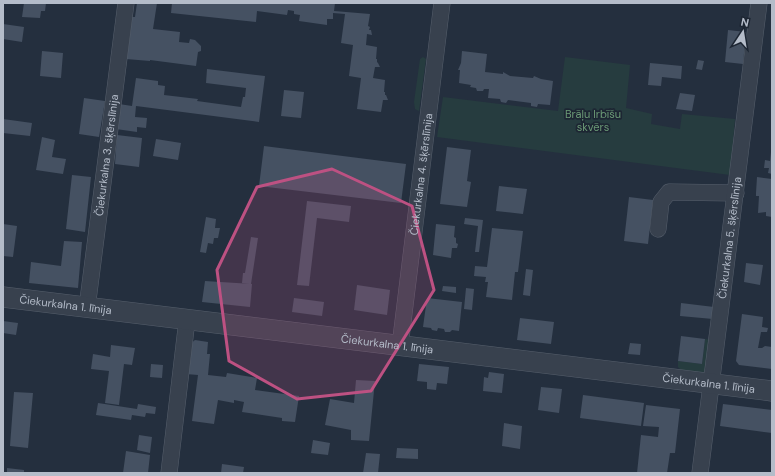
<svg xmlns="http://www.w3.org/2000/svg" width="775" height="476" font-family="'DM Sans',sans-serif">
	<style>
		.green { fill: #263c3f }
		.building { fill: #455162 }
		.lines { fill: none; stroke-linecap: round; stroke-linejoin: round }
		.minor-casing { stroke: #565f6c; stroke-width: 17 }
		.tertiary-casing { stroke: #565f6c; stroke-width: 21 }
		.minor { stroke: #38414e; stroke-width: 16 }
		.tertiary { stroke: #38414e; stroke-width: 20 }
		.marked { fill: #bd5182; fill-opacity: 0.2; stroke: #bd5182; stroke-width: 3; stroke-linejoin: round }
		.labels { text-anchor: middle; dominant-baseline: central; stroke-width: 3.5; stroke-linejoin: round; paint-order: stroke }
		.park-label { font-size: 11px; fill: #6b9a76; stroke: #1d2633 }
		.street-label { font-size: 11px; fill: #b4bcc9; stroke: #1d2633 }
	</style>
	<rect width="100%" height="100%" fill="#242f3e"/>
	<!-- green -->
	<path class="green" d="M 423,57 L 426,59 L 419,111 L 415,109 L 414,102 L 420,59 Z
		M 565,57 L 630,65 L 626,108 L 652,114 L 651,124 L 680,129 L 682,114 L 735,119 L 730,175 L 437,137 L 443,97 L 558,111 Z
		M 705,339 L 712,340 L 706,371 L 703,372 L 681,370 L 678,367 L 678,361 L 702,364 Z"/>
	<!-- building -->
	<path class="building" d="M 24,3 L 46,3 L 45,11 L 41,11 L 40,18 L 22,17 Z
		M 137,3 L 157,3 L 153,29 L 180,32 L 179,42 L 189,43 L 190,39 L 195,40 L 201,46 L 201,51 L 198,52 L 196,66 L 150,60 L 150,61 L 126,59 L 132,17 L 135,17 Z
		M 172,3 L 335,3 L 334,11 L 370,14 L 368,26 L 370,27 L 369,30 L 371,30 L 372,35 L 367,34 L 366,45 L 377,47 L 376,59 L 377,59 L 377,62 L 378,63 L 380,67 L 375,67 L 373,78 L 385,80 L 384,92 L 385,92 L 385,95 L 386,95 L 388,100 L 383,100 L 381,112 L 357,109 L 361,78 L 349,76 L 353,45 L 341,43 L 345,14 L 333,13 L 333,19 L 327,19 L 327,25 L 299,21 L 300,15 L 294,14 L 294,11 L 288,10 L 287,15 L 257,11 L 256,22 L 171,13 Z
		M 3,24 L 24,27 L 22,42 L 3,39 Z
		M 728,30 L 746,32 L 743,64 L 725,62 Z
		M 42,51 L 63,53 L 61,78 L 40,76 Z
		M 462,51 L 487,54 L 485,72 L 503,74 L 503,72 L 510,76 L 533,78 L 534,76 L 541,79 L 553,81 L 550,105 L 538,104 L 537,107 L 531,106 L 531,103 L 508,100 L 506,103 L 501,102 L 500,99 L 488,98 L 489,89 L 484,89 L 483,91 L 477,91 L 476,88 L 470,87 L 471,85 L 459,83 L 460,70 L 458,70 L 461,63 Z
		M 698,60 L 704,61 L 702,70 L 696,69 Z
		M 650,63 L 682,66 L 681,79 L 662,77 L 661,86 L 648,85 Z
		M 207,69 L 265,76 L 259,122 L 136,106 L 135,117 L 147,118 L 146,128 L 137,127 L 137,132 L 116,129 L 119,104 L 132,106 L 136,78 L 158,81 L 158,85 L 165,86 L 164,95 L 198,99 L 197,101 L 241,107 L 243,97 L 245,97 L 246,88 L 206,83 Z
		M 284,90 L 304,92 L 301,118 L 281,116 Z
		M 680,93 L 695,95 L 692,111 L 676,109 Z
		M 84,98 L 105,101 L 99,137 L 79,134 Z
		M 3,119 L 32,123 L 30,136 L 3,133 Z
		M 117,135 L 142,138 L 139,167 L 115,164 Z
		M 42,137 L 55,140 L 52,157 L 66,159 L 63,174 L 36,170 Z
		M 156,139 L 181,143 L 178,160 L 153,156 Z
		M 264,146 L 406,164 L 401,203 L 259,186 Z
		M 447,147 L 471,150 L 467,181 L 471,182 L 467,207 L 440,204 Z
		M 771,152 L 772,152 L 772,174 L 768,173 L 769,168 L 764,168 L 765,160 L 770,161 Z
		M 72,175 L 91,177 L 85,232 L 66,229 Z
		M 757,177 L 772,179 L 772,217 L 766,216 L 766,212 L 758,213 L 759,196 L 756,196 L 756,193 Z
		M 499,186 L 527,189 L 523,214 L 496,211 Z
		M 629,197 L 653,200 L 648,244 L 624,241 Z
		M 307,201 L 351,206 L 349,222 L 317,218 L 309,286 L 297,285 Z
		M 206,217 L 216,219 L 215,228 L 220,228 L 218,238 L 214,238 L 213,244 L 208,243 L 206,253 L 200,252 Z
		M 465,218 L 483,220 L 479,252 L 475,252 L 478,226 L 464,224 Z
		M 3,224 L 17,226 L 13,257 L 3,256 Z
		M 436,224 L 455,226 L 454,237 L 456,238 L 456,243 L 458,244 L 457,248 L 452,248 L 451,258 L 433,255 Z
		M 492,228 L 523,231 L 518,272 L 515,272 L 512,300 L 486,297 L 488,282 L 485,282 L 486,277 L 474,276 L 475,266 L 487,267 Z
		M 251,237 L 258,238 L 251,284 L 242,283 L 243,273 L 245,273 Z
		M 64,241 L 82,242 L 78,288 L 29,283 L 31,262 L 61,266 Z
		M 746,263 L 763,265 L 760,285 L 744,282 Z
		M 526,269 L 533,270 L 530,296 L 523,295 Z
		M 205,281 L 252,284 L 250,307 L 202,302 Z
		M 357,285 L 390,290 L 387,315 L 354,310 Z
		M 443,286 L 456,287 L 456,293 L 442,291 Z
		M 466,288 L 474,289 L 472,310 L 464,309 Z
		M 294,298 L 324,302 L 322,316 L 292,312 Z
		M 427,298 L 462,302 L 459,331 L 452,330 L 450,332 L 445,332 L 444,329 L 438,328 L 437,331 L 432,330 L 431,328 L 423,327 Z
		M 681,303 L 714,307 L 713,319 L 680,316 Z
		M 742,314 L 763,317 L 762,327 L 768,328 L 767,332 L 761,332 L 758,348 L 762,348 L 765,346 L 772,347 L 772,369 L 739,365 L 736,361 Z
		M 520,318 L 554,322 L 551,344 L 517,340 Z
		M 3,321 L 18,323 L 16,335 L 3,333 Z
		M 681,336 L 705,339 L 702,364 L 678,361 Z
		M 195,340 L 208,342 L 207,354 L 210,354 L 208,375 L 226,377 L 227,373 L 257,378 L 255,390 L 299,396 L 295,422 L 282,421 L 282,418 L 242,412 L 244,402 L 234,400 L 234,403 L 218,400 L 214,424 L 192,421 L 198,375 L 186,374 L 190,344 Z
		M 630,343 L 641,344 L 640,355 L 628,354 Z
		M 111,345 L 135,348 L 132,365 L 124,364 L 119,405 L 105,403 L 109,371 L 91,369 L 93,354 L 110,357 Z
		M 151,364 L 163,365 L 162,378 L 150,377 Z
		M 419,364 L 449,367 L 447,384 L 437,383 L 436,390 L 427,389 L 427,382 L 417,381 Z
		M 489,372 L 504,374 L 502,393 L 483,391 L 484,377 L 488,378 Z
		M 356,380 L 375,381 L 369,441 L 351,440 L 351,430 L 325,425 L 330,399 L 354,403 Z
		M 541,387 L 562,389 L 559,413 L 538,410 Z
		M 14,392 L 33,393 L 28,448 L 10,446 Z
		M 583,395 L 644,403 L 641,426 L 580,418 Z
		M 98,403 L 137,409 L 138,404 L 156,407 L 155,414 L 146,413 L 145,417 L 132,415 L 131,420 L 96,415 Z
		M 723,404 L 772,410 L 772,433 L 720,426 Z
		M 646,405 L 680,409 L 675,453 L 670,453 L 667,473 L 637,473 L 641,435 L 658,437 L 659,427 L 643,426 Z
		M 504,423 L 522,426 L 520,449 L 502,446 Z
		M 139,435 L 152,437 L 150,453 L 137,450 Z
		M 313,440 L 330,443 L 328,455 L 311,453 Z
		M 397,448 L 418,449 L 418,459 L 396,458 Z
		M 126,451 L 150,455 L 148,473 L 123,473 Z
		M 366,453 L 380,454 L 378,473 L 363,473 Z
		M 222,464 L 244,467 L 243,473 L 221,473 Z
		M 7,468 L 24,470 L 24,473 L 7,472 Z"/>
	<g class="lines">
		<defs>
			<g id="minor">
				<path d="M 658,229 L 661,202 L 669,192 L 736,193"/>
				<path id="s1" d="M 87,308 L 126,3"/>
				<path id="s2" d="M 400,346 L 442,3"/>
				<path d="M 169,473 L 187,320"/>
				<path id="s3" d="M 700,473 L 759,3"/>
			</g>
			<g id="tertiary">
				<path id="s4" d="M 3,297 L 772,391"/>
			</g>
		</defs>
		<!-- minor casing -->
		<use href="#minor" class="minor-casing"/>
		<!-- tertiary casing -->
		<use href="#tertiary" class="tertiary-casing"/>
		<!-- minor -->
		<use href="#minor" class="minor"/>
		<!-- tertiary -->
		<use href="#tertiary" class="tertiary"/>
	</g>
	<!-- marked area -->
	<path class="marked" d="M 332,169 L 412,206 L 434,290 L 371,391 L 297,399 L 229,361 L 217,270 L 257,187 Z"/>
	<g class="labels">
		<!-- park labels -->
		<g class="park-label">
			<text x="593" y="114">Brāļu Irbīšu<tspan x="593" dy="13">skvērs</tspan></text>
		</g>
		<!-- street labels -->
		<g class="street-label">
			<text stroke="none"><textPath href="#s1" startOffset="154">Čiekurkalna 3. šķērslīnija</textPath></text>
			<text stroke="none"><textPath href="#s2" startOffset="173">Čiekurkalna 4. šķērslīnija</textPath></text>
			<text stroke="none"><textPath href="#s3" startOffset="237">Čiekurkalna 5. šķērslīnija</textPath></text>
			<text stroke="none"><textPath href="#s4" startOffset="63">Čiekurkalna 1. līnija</textPath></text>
			<text stroke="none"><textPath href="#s4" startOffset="387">Čiekurkalna 1. līnija</textPath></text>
			<text stroke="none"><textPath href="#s4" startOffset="711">Čiekurkalna 1. līnija</textPath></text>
		</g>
	</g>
	<!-- border -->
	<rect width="775" height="476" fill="none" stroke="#b4bcc9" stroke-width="8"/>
	<!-- north arrow -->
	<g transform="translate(743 32) rotate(12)" stroke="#1d2633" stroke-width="3" paint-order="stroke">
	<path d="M0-3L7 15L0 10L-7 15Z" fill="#b4bcc9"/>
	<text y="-6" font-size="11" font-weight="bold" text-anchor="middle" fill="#b4bcc9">N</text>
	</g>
</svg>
